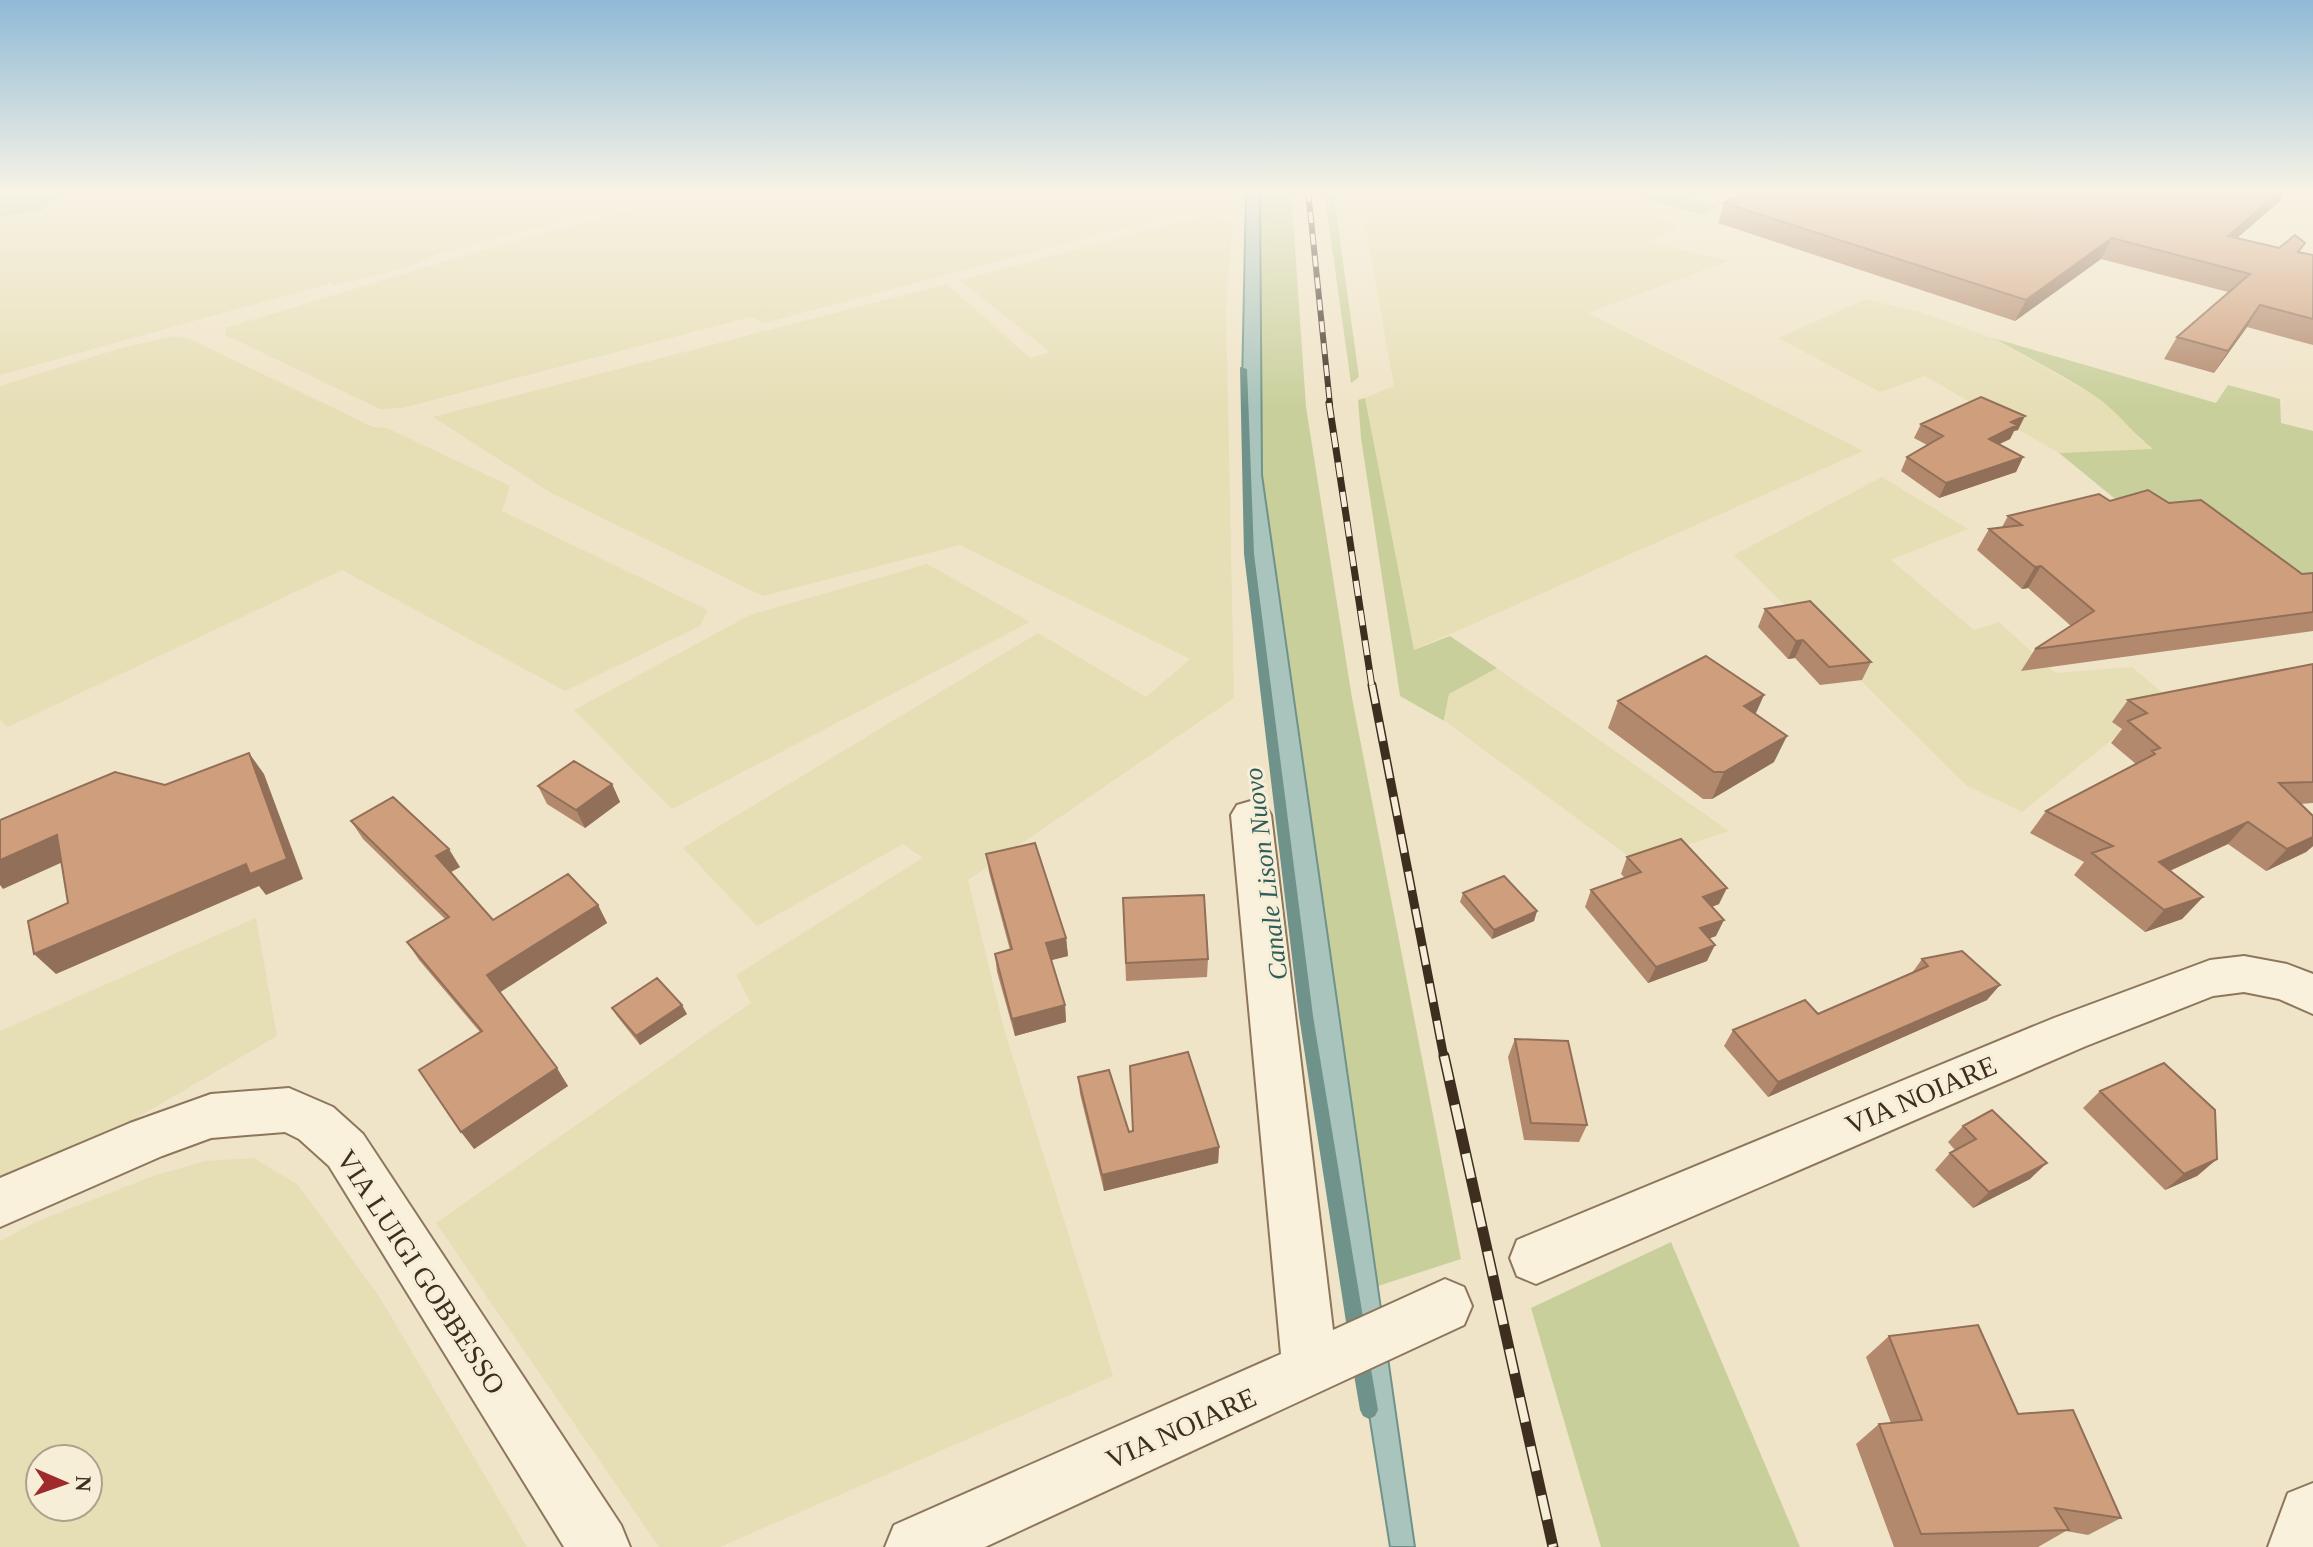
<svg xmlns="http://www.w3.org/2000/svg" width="2313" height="1547" font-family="'Times New Roman',serif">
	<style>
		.farmland { fill: #e6deb5; fill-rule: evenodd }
		.green { fill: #c9cf9b }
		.water { fill: #a9c4bc; stroke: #6f938a; stroke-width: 2 }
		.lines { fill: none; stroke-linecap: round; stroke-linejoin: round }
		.stream { fill: #6f938a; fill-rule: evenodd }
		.minor-casing { stroke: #8d765c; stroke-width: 4 }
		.tertiary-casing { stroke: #8d765c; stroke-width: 4 }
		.minor { fill: #faf1dc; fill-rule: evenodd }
		.tertiary { fill: #faf1dc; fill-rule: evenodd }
		.rail-far3-casing { stroke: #3d2e20; stroke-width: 6 }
		.rail-far2-casing { stroke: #3d2e20; stroke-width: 7 }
		.rail-far1-casing { stroke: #3d2e20; stroke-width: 9 }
		.rail-casing { stroke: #3d2e20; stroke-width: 11 }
		.rail-far3 { stroke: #f7eed8; stroke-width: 4; stroke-dasharray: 11; stroke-linecap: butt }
		.rail-far2 { stroke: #f7eed8; stroke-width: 5; stroke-dasharray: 15; stroke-linecap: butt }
		.rail-far1 { stroke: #f7eed8; stroke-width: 6; stroke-dasharray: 19; stroke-linecap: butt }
		.rail { stroke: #f7eed8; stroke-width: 8; stroke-dasharray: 25; stroke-linecap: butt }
		.wall { fill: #b2896c }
		.shaded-wall { fill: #916f58 }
		.building { fill: #cf9f7d; stroke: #916f58; stroke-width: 2 }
		.labels { text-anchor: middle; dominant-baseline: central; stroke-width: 6; stroke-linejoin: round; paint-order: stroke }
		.water-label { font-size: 26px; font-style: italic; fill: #2f5d5a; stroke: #f7eed8 }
		.near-street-label { font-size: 28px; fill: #3d2e20; stroke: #f7eed8 }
	</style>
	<rect width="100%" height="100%" fill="#f0e4c8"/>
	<!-- farmland -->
	<path class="farmland" d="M 55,190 L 683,190 L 437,254 L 417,264 L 335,286 L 331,283 L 0,375 L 0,219 L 55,208 Z
		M 702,190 L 1144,190 L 1198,208 L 764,323 L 751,317 L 402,408 L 380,409 L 225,335 L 226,328 L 452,259 Z
		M 1161,190 L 1233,190 L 1232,213 Z
		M 1359,190 L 1600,190 L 1649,204 L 1643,212 L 1679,227 L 1651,242 L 1728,261 L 1588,313 L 1863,451 L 1414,650 L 1365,398 L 1394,386 Z
		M 1655,190 L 1750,190 L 1719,206 Z
		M 1210,214 L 1233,221 L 1226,303 L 1234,698 L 968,880 L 1004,1029 L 1113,1376 L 720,1547 L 659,1547 L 436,1223 L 751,1003 L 736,975 L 923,858 L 903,844 L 757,926 L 683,848 L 1038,633 L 1146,697 L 1190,659 L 960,545 L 763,596 L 553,494 L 433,417 L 947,284 L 1030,358 L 1050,352 L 960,280 Z
		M 1866,299 L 1919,312 L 1996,339 L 2098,398 L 2127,421 L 2140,439 L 2154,450 L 2059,453 L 1925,376 L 1880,392 L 1778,338 Z
		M 174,336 L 190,339 L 373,427 L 387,428 L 510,486 L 502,511 L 708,610 L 700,626 L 565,691 L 342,570 L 8,727 L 0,720 L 0,386 L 121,348 Z
		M 1882,477 L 1968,529 L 1891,560 L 1974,630 L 1999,622 L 2055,673 L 2132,667 L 2166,696 L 2022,812 L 1966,785 L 1734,555 Z
		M 927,564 L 1030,622 L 672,809 L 574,710 L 750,615 Z
		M 1497,668 L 1729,831 L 1636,862 L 1445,721 L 1449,694 Z
		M 256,918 L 277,1036 L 123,1126 L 0,1183 L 0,1031 Z
		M 254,1158 L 298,1185 L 379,1296 L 527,1547 L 0,1547 L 0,1241 L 36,1222 L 153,1176 L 205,1161 ZM 40,1459 L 88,1459 L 88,1507 L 40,1507 Z"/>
	<!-- green -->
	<path class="green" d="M 0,190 L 68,190 L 41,211 L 0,217 Z
		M 1260,190 L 1291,190 L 1306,407 L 1352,698 L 1461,1259 L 1378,1286 L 1262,475 Z
		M 1324,190 L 1333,190 L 1359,377 L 1351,383 Z
		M 1617,190 L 1655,190 L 1719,206 L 1701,215 Z
		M 1996,339 L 2216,403 L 2228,385 L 2280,399 L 2281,423 L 2313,431 L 2313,578 L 2289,574 L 2183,510 L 2114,498 L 2059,453 L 2153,449 C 2133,434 2119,413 2098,398 C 2066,376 2030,359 1996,339 Z
		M 1365,398 L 1414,650 L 1450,636 L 1497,668 L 1449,694 L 1444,721 L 1400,696 L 1361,438 L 1358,400 Z
		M 1671,1242 L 1800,1547 L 1601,1547 L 1531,1308 Z"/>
	<!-- water -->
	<path class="water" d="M 1246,190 L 1260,190 L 1262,475 L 1415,1547 L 1390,1547 L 1306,1016 L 1249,554 L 1242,385 Z"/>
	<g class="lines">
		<!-- stream -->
		<path class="stream" d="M 1240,367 L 1247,369 L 1254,554 L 1313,1016 L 1366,1335 L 1363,1341 L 1357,1344 L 1351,1341 L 1348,1335 L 1299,1016 L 1244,554 Z
			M 1360,1348 L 1366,1351 L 1369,1357 L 1378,1410 L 1375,1416 L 1369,1419 L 1363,1416 L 1360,1410 L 1351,1357 L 1354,1351 Z"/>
		<defs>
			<path id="minor" d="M 1251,801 L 1265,805 L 1271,815 L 1333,1330 L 1445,1279 L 1464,1287 L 1472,1306 L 1464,1325 L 985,1547 L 885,1547 L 894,1525 L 1281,1354 L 1231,815 L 1237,805 Z
				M 2244,956 L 2287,964 L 2313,974 L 2313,1014 L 2279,999 L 2244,992 L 2213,996 L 2086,1046 L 1536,1284 L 1517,1276 L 1510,1258 L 1517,1240 L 2054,1018 L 2210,960 Z
				M 289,1088 L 333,1107 L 363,1134 L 621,1525 L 630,1547 L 564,1547 L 329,1166 L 299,1139 L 285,1132 L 211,1138 L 162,1156 L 0,1227 L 0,1178 L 130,1123 L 211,1094 Z"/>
			<path id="tertiary" d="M 2313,1483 L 2313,1547 L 2268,1547 L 2288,1493 Z"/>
		</defs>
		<!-- minor casing -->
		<use href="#minor" class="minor-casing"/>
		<!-- tertiary casing -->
		<use href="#tertiary" class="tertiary-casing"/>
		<!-- minor -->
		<use href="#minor" class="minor"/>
		<!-- tertiary -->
		<use href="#tertiary" class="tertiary"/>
		<defs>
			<path id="rail-far3" d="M 1308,190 L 1330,405"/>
			<path id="rail-far2" d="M 1329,403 L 1372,687"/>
			<path id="rail-far1" d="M 1372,685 L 1444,1058"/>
			<path id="rail" d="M 1444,1056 L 1553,1547"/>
		</defs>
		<!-- rail-far3 casing -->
		<use href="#rail-far3" class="rail-far3-casing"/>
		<!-- rail-far2 casing -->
		<use href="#rail-far2" class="rail-far2-casing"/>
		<!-- rail-far1 casing -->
		<use href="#rail-far1" class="rail-far1-casing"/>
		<!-- rail casing -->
		<use href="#rail" class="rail-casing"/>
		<!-- rail-far3 -->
		<use href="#rail-far3" class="rail-far3"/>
		<!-- rail-far2 -->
		<use href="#rail-far2" class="rail-far2"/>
		<!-- rail-far1 -->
		<use href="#rail-far1" class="rail-far1"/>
		<!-- rail -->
		<use href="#rail" class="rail"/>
	</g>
	<!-- wall -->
	<path class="wall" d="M 2280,201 L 2237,238 L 2313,255 L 2313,345 L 2247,327 L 2214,373 L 2164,359 L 2177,337 L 2228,292 L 2101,259 L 2015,321 L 1718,223 L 1724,203 Z
		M 1921,424 L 2018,430 L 2014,431 L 2010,439 L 1999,444 L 2023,457 L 2016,472 L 1939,498 L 1901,471 L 1907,457 L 1927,445 L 1914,438 Z
		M 2110,501 L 2169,503 L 2302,574 L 2313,573 L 2313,631 L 2021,671 L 2035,649 L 2071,626 L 2028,588 L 2022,589 L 1977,550 L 1989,529 L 2002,527 L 2008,516 Z
		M 1765,609 L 1871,662 L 1862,680 L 1820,685 L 1795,658 L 1788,659 L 1758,627 Z
		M 2313,664 L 2313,803 L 2300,804 L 2313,816 L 2313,846 L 2306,852 L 2266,871 L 2228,844 L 2170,871 L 2203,897 L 2182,919 L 2145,932 L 2074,875 L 2084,862 L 2030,833 L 2046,811 L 2136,764 L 2111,743 L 2122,729 L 2112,722 L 2128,700 Z
		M 1618,701 L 1756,714 L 1774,762 L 1712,799 L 1703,799 L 1608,728 Z
		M 612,784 L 620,802 L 585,828 L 547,804 L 538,786 Z
		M 351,821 L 460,867 L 451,872 L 493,920 L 598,905 L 607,923 L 500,992 L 568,1086 L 474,1149 L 480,1032 L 419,960 L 407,942 L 445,919 L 363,839 Z
		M 986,854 L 1066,938 L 1068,956 L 1051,960 L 1065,1005 L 1066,1022 L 1015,1036 L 997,972 L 995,954 L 1010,950 L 989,872 Z
		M 1627,857 L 1719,904 L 1712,907 L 1716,936 L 1709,938 L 1707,961 L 1648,983 L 1585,907 L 1591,890 L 1625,878 L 1621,874 Z
		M 1463,893 L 1537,911 L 1534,921 L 1492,939 L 1460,902 Z
		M 1123,898 L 1208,959 L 1207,977 L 1126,981 Z
		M 1922,959 L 1987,1000 L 1768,1097 L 1724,1046 L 1733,1030 L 1818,1014 L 1912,973 Z
		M 612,1008 L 687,1014 L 640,1045 L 617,1016 Z
		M 1515,1039 L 1587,1125 L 1579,1142 L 1524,1140 L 1508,1057 Z
		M 1078,1077 L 1129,1132 L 1219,1147 L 1218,1163 L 1104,1191 L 1080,1094 Z
		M 2100,1091 L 2217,1159 L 2197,1176 L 2165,1190 L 2083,1108 Z
		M 1963,1126 L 2030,1179 L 1973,1208 L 1935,1170 L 1950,1153 L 1955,1150 L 1948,1142 Z
		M 1889,1336 L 2018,1414 L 2121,1518 L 2088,1535 L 2066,1531 L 2038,1547 L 1894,1547 L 1856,1444 L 1879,1424 L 1891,1423 L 1866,1357 Z"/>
	<!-- shaded-wall -->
	<path class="shaded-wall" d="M 2281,190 L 2286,190 L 2280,201 L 2215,257 L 2228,236 Z
		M 2112,238 L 2101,259 L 2015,321 L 2026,300 Z
		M 2260,305 L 2247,327 L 2214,373 L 2228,351 Z
		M 2025,416 L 2018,430 L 2014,431 L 2010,439 L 1981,453 L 1989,439 L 2011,422 Z
		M 2023,457 L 2016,472 L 1939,498 L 1946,483 Z
		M 2041,566 L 2028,588 L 2022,589 L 2035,567 Z
		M 1803,640 L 1795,658 L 1788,659 L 1796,641 Z
		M 1764,695 L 1752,722 L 1744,706 Z
		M 1787,736 L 1774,762 L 1712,799 L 1724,772 Z
		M 249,753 L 264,774 L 303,879 L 266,895 L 259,886 L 56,974 L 34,954 L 246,864 Z
		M 612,784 L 620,802 L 585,828 L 576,810 Z
		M 2248,822 L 2228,844 L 2140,884 L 2159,862 Z
		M 57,835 L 76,856 L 3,889 L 0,885 L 0,860 Z
		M 2313,837 L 2313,846 L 2306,852 L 2266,871 L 2287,849 Z
		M 449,849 L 460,867 L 447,874 L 436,856 Z
		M 1727,888 L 1719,904 L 1695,913 L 1703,897 Z
		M 2203,897 L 2182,919 L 2145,932 L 2164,910 Z
		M 598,905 L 607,923 L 499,993 L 487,975 Z
		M 1537,911 L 1534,921 L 1492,939 L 1494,930 Z
		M 1724,920 L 1716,936 L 1692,945 L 1700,928 Z
		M 1066,938 L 1068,956 L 1048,961 L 1046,943 Z
		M 1715,945 L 1707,961 L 1648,983 L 1656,967 Z
		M 2000,985 L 1987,1000 L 1768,1097 L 1778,1082 Z
		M 682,1005 L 687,1014 L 640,1045 L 636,1036 Z
		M 1065,1005 L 1066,1022 L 1015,1036 L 1012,1019 Z
		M 557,1068 L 568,1086 L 474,1149 L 461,1132 Z
		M 1219,1147 L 1218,1163 L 1104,1191 L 1102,1175 Z
		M 2217,1159 L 2197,1176 L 2165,1190 L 2184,1174 Z
		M 2047,1163 L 2030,1179 L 1973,1208 L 1989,1192 Z"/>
	<!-- building -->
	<path class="building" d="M 1749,190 L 2281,190 L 2228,236 L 2279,248 L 2295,235 L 2305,243 L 2298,252 L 2313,255 L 2313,319 L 2260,305 L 2228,351 L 2177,337 L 2250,274 L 2112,238 L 2026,300 L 1724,203 Z
		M 1981,397 L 2025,416 L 2011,422 L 2017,425 L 1989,439 L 2023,457 L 1946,483 L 1907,457 L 1943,436 L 1921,424 Z
		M 2148,490 L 2169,503 L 2201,500 L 2302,574 L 2313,573 L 2313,612 L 2035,649 L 2094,611 L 2041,566 L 2035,567 L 1989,529 L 2022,525 L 2008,516 L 2099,494 L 2110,501 Z
		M 1810,601 L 1871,662 L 1829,667 L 1803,640 L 1796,641 L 1765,609 Z
		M 1706,656 L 1764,695 L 1744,706 L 1787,736 L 1724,772 L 1714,772 L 1618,701 Z
		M 2313,664 L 2313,782 L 2279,783 L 2313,816 L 2313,837 L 2287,849 L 2248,822 L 2159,862 L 2203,897 L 2164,910 L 2092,853 L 2113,846 L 2046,811 L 2155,754 L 2152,751 L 2160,748 L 2128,721 L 2147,713 L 2128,700 Z
		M 249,753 L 287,859 L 250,874 L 246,864 L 34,954 L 28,921 L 68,903 L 57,835 L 0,860 L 0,820 L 115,772 L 165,785 Z
		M 574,761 L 612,784 L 576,810 L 538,786 Z
		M 393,797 L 449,849 L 436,856 L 493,920 L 568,874 L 598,905 L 487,975 L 557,1068 L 461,1132 L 419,1070 L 482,1031 L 407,942 L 449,917 L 351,821 Z
		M 1681,839 L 1727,888 L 1703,897 L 1724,920 L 1700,928 L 1715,945 L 1656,967 L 1591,890 L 1641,872 L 1627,857 Z
		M 1035,843 L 1066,938 L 1046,943 L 1065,1005 L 1012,1019 L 995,954 L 1012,949 L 986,854 Z
		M 1504,876 L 1537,911 L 1494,930 L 1463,893 Z
		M 1204,895 L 1208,959 L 1126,963 L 1123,898 Z
		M 1962,951 L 2000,985 L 1778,1082 L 1733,1030 L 1805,1000 L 1818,1014 L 1928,966 L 1922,959 Z
		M 657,978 L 682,1005 L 636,1036 L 612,1008 Z
		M 1515,1039 L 1568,1041 L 1587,1125 L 1531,1123 Z
		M 1188,1052 L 1219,1147 L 1102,1175 L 1078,1077 L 1109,1070 L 1129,1132 L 1133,1131 L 1130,1066 Z
		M 2164,1063 L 2215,1110 L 2217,1159 L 2184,1174 L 2100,1091 Z
		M 1992,1110 L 2047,1163 L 1989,1192 L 1950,1153 L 1976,1139 L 1963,1126 Z
		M 1978,1325 L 2018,1414 L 2073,1410 L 2121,1518 L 2055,1508 L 2069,1530 L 1921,1534 L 1879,1424 L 1922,1420 L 1889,1336 Z"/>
	<!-- sky -->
	<linearGradient id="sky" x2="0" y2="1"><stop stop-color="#8fbad6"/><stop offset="0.47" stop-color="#f8f3e6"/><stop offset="1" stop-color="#f8f3e6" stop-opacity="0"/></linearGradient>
	<rect width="2313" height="407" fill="url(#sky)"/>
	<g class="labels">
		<!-- water labels -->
		<g class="water-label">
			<text transform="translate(1266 874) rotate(-97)">Canale Lison Nuovo</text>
		</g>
		<!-- near-street labels -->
		<g class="near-street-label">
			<text transform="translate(1921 1095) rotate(-23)">VIA NOIARE</text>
			<text transform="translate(421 1272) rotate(57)">VIA LUIGI GOBBESSO</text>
			<text transform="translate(1181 1428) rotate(-24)">VIA NOIARE</text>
		</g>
	</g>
	<!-- north arrow -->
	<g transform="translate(64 1483) rotate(92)"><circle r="38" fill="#f7eed8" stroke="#ada18e" stroke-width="2"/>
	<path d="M0-6L14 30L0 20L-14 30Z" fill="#9e2a2b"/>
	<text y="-12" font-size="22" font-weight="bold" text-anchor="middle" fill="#3d2e20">N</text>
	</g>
</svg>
